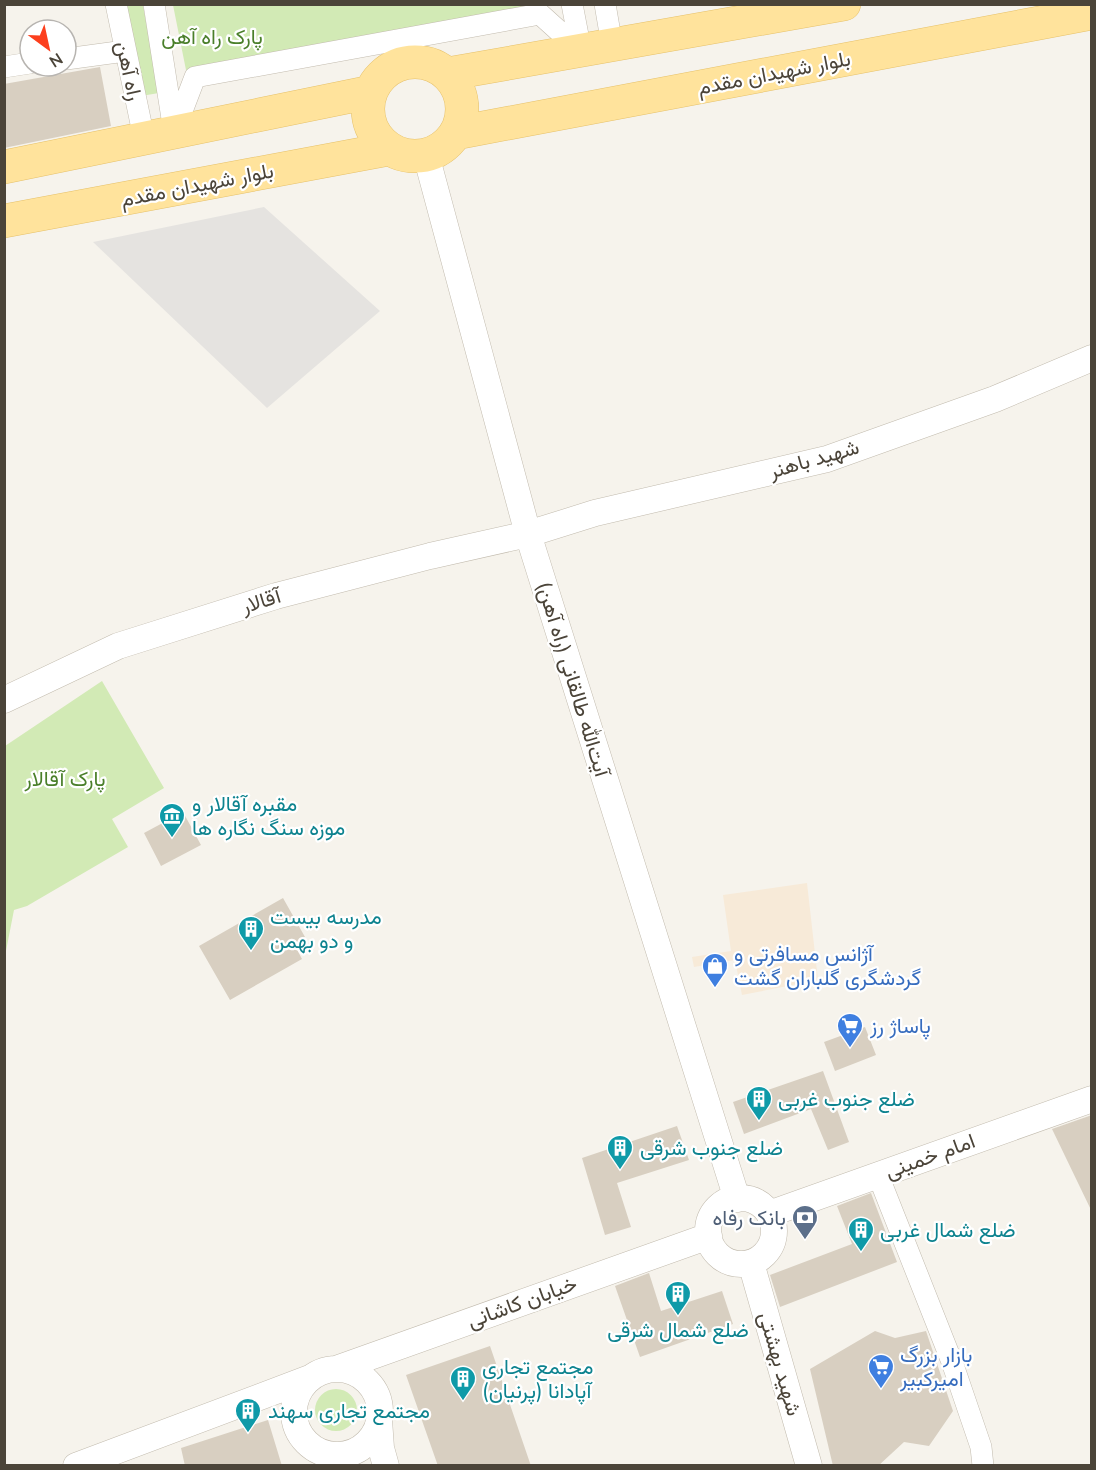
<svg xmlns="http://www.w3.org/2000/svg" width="1096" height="1470" font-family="'Nunito Sans',Vazirmatn,sans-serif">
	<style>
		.commercial { fill: #f7ead8 }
		.green { fill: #d2eab5 }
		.parking { fill: #e5e3e0 }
		.building { fill: #d8cfc1 }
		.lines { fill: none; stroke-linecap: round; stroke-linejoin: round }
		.minor-casing { stroke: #c2bbae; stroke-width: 22 }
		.tertiary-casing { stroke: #c2bbae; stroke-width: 27 }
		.primary-casing { stroke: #e6c16a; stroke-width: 34 }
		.minor { stroke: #fff; stroke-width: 21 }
		.tertiary { stroke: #fff; stroke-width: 26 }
		.primary { stroke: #ffe39c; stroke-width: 33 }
		.labels { text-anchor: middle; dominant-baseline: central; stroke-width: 4.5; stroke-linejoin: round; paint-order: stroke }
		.park-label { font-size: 21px; fill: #4a7f2a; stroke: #fff }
		.street-label { font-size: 21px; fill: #4b4439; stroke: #fff }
		.culture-label { font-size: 21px; fill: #0d838f; stroke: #fff; text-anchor: start }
		.shop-label { font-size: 21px; fill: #366cbe; stroke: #fff; text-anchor: start }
		.service-label { font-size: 21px; fill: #4e5e75; stroke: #fff; text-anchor: end }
	</style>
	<rect width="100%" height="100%" fill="#f6f3ec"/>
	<!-- commercial -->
	<path class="commercial" d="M 807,883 L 818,980 L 742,995 L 735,960 L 694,967 L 692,957 L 731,951 L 723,895 Z"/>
	<!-- green -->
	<path class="green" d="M 552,4 L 187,75 L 173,5 Z
		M 125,5 L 143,5 L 159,93 L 141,96 Z
		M 102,681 L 164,788 L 112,819 L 128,847 L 27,906 L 14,910 L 5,956 L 5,746 Z
		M315 1410a21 21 0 1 1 42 0a21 21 0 1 1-42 0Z"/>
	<!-- parking -->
	<path class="parking" d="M 264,207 L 380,311 L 267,408 L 93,242 Z"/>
	<!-- building -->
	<path class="building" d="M 100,67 L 111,126 L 4,148 L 4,84 Z
		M 183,812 L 201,845 L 161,866 L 144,833 Z
		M 283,898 L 305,937 L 294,944 L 302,959 L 230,1000 L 199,946 Z
		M 865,1027 L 876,1055 L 835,1071 L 824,1042 Z
		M 823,1071 L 849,1142 L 828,1150 L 811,1109 L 744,1134 L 733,1102 Z
		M 1092,1115 L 1092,1212 L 1052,1129 Z
		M 677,1126 L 689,1160 L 617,1183 L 631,1227 L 605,1235 L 582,1158 Z
		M 871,1193 L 897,1262 L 780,1307 L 770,1275 L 852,1244 L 837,1206 Z
		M 649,1273 L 661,1311 L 722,1291 L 733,1324 L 640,1357 L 615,1286 Z
		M 875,1331 L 895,1338 L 926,1331 L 953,1411 L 929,1446 L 904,1442 L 878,1466 L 833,1466 L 810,1369 Z
		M 490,1346 L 531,1466 L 438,1466 L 406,1375 Z
		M 268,1420 L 282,1466 L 185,1466 L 181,1448 Z"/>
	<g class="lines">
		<defs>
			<path id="minor" d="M 116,4 L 144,138
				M 154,4 L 174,131
				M 572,4 L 581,51
				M 605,4 L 612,45
				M 66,59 L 125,51
				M 4,67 L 30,63
				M 174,132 L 195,77 L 540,14 L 581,51
				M 878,1175 L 952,1362 L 981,1447 L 983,1466"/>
			<path id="tertiary" d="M 426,155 L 528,534 L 737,1199
				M 4,700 L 118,646 L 276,596 L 430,556 L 528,534 L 595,513 L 827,459 L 995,399 L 1092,358
				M708 1231a33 33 0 1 1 66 0a33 33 0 1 1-66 0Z
				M 769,1214 L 1092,1099
				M 751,1263 L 809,1466
				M294 1412a43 43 0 1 1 86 0a43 43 0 1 1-86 0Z
				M 336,1369 L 709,1236
				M 379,1420 L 381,1448 L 386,1466
				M 76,1466 L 310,1378"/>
			<path id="primary" d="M368 109a47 47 0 1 1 94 0a47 47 0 1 1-94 0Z
				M 447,74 L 844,4
				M 456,133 L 1092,13
				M 4,167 L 371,92
				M 4,221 L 389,149"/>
		</defs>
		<!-- minor casing -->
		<use href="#minor" class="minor-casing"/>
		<!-- tertiary casing -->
		<use href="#tertiary" class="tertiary-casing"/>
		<!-- primary casing -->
		<use href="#primary" class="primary-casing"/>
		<!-- minor -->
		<use href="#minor" class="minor"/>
		<!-- tertiary -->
		<use href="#tertiary" class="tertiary"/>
		<!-- primary -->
		<use href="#primary" class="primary"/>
	</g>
	<!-- icons -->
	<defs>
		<symbol id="museum-pin" viewBox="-11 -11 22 30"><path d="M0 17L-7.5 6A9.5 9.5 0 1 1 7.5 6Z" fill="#0f9aa8" stroke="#fff"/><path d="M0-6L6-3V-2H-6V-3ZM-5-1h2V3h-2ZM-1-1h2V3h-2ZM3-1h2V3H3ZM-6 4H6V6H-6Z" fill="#fff"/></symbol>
		<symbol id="building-pin" viewBox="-11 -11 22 30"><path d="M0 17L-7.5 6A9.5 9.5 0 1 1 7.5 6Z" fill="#0f9aa8" stroke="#fff"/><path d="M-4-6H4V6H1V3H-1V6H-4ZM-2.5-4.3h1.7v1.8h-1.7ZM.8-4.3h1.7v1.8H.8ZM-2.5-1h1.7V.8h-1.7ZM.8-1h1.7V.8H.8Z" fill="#fff"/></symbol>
		<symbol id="shop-pin" viewBox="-11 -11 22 30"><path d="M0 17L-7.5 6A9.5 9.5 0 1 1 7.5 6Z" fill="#3f7fe0" stroke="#fff"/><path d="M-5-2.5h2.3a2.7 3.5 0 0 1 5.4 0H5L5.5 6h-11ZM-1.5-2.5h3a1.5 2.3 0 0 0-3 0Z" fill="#fff"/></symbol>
		<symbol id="supermarket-pin" viewBox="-11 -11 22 30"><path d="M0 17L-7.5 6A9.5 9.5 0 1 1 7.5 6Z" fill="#3f7fe0" stroke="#fff"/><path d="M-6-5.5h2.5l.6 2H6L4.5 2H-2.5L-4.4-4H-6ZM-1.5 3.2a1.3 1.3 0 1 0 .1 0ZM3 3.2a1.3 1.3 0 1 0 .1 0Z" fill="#fff"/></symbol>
		<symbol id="bank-pin" viewBox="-11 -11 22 30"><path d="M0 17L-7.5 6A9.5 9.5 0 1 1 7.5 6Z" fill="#5c6f8a" stroke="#fff"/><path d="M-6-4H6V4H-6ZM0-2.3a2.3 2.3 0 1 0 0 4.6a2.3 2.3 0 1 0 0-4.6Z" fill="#fff"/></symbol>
	</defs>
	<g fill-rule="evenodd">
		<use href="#museum-pin" x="157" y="801" width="30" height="40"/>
		<use href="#building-pin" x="236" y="914" width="30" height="40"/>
		<use href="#shop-pin" x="700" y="951" width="30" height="40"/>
		<use href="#supermarket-pin" x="835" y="1011" width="30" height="40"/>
		<use href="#building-pin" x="744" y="1084" width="30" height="40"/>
		<use href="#building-pin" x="605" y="1133" width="30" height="40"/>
		<use href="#bank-pin" x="790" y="1203" width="30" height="40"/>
		<use href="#building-pin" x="846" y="1215" width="30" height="40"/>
		<use href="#building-pin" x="663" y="1279" width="30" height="40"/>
		<use href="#supermarket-pin" x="866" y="1352" width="30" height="40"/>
		<use href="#building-pin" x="448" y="1364" width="30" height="40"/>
		<use href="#building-pin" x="233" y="1396" width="30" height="40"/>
	</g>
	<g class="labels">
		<!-- park labels -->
		<g class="park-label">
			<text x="212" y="37">پارک راه آهن</text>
			<text x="65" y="779">پارک آقالار</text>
		</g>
		<!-- street labels -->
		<g class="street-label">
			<text transform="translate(129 71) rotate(78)">راه آهن</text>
			<text transform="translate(774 73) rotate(-11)">بلوار شهیدان مقدم</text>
			<text transform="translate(197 185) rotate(-11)">بلوار شهیدان مقدم</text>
			<text transform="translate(814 459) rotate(-16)">شهید باهنر</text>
			<text transform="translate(261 601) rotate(-17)">آقالار</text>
			<text transform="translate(573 679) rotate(73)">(راه آهن) آیت‌الله طالقانی</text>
			<text transform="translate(930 1156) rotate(-20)">امام خمینی</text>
			<text transform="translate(522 1302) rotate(-20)">خیابان کاشانی</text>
			<text transform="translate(780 1364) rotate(74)">شهید بهشتی</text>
		</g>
		<!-- culture labels -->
		<g class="culture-label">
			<text x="192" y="804">مقبره آقالار و<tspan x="192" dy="24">موزه سنگ نگاره ها</tspan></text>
			<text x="270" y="917">مدرسه بیست<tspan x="270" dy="24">و دو بهمن</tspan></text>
			<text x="778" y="1099">ضلع جنوب غربی</text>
			<text x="640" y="1148">ضلع جنوب شرقی</text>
			<text x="880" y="1230">ضلع شمال غربی</text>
			<text x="678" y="1330" text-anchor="middle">ضلع شمال شرقی</text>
			<text x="482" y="1367">مجتمع تجاری<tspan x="482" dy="24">آپادانا (پرنیان)</tspan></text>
			<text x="268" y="1411">مجتمع تجاری سهند</text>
		</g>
		<!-- shop labels -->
		<g class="shop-label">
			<text x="734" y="954">آژانس مسافرتی و<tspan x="734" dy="24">گردشگری گلباران گشت</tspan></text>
			<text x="870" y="1026">پاساژ رز</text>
			<text x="900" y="1355">بازار بزرگ<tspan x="900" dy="24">امیرکبیر</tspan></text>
		</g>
		<!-- service labels -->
		<g class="service-label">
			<text x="786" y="1218">بانک رفاه</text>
		</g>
	</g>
	<!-- border -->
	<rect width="1096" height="1470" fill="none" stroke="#4b4439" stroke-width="12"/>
	<!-- north arrow -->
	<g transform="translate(48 48) rotate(147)"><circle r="28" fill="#ffffff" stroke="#b7b4b0" stroke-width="1.5"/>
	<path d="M0-4.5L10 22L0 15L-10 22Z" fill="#fc3f1d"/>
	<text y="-9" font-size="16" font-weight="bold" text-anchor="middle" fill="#4b4439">N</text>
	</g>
</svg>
